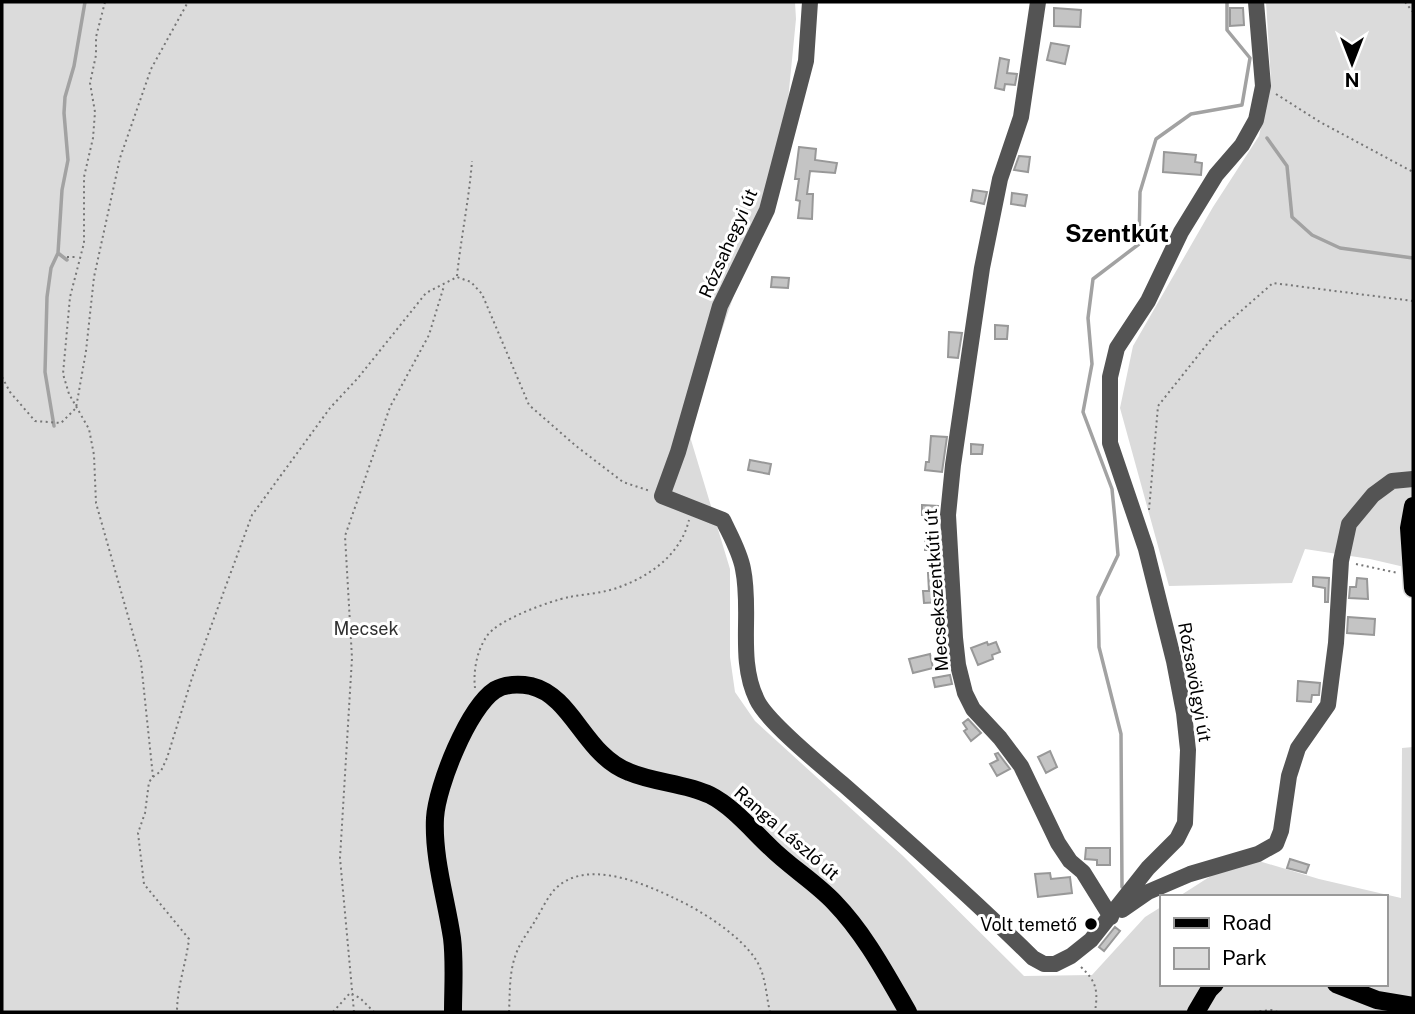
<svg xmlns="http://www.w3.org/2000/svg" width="1415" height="1014" font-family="'Public Sans',sans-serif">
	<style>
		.green { fill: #dbdbdb }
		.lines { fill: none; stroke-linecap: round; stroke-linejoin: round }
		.stream { stroke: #a2a2a2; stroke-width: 3.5 }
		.building { fill: #c4c4c4; stroke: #989898; stroke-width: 2 }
		.major-casing { stroke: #dbdbdb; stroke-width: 21 }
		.path { stroke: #767676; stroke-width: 2; stroke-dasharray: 2 3.5; stroke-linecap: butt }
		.minor { stroke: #545454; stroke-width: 16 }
		.major { stroke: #000; stroke-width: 18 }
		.poi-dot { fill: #000; stroke: #fff; stroke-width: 2.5 }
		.labels { text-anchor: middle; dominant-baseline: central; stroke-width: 6; stroke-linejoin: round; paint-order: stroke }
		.street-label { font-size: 18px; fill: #000; stroke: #fff }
		.park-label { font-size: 18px; fill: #323232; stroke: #fff }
		.poi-label { font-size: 18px; fill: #000; stroke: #fff; text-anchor: end }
		.district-label { font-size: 24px; font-weight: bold; fill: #000; stroke: #fff }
	</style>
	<rect width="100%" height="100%" fill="#fff"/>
	<!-- green -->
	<path class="green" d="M 2,2 L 795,2 L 796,19 L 783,151 L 688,430 L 730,569 L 730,657 L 735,692 L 755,721 L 902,855 L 1024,976 L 1092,975 L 1145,917 L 1161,907 L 1161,984 L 1385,984 L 1385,897 L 1178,897 L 1242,856 L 1319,879 L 1401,898 L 1402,748 L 1413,747 L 1413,1012 L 2,1012 Z
		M 1266,2 L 1413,2 L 1413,569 L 1370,559 L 1305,549 L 1292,583 L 1169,586 L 1120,408 L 1133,346 L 1213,207 L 1259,136 L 1271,81 Z"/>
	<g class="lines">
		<!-- stream -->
		<path class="stream" d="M 1267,138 L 1287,166 L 1292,217 L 1312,235 L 1340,248 L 1413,258
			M 58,253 L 67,260
			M 54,426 L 45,372 L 47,297 L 51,268 L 58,253 L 62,190 L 68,160 L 64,113 L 65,97 L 74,66 L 85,2
			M 1122,887 L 1121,734 L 1099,647 L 1098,597 L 1118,555 L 1115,520 L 1112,489 L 1083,412 L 1092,364 L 1088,318 L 1093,279 L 1139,244 L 1140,192 L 1156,139 L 1191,114 L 1242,105 L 1250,58 L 1227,30 L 1227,2"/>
	</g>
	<!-- building -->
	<path class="building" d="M 1054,8 L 1081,10 L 1080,27 L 1054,26 Z
		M 1230,8 L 1243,8 L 1244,25 L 1230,26 Z
		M 1051,43 L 1069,46 L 1065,64 L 1047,60 Z
		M 1000,58 L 1009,60 L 1007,73 L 1017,74 L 1015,85 L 1005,84 L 1004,90 L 995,88 Z
		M 799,147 L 816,149 L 815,160 L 837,163 L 835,173 L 810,171 L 807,194 L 813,194 L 812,219 L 798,218 L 800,201 L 796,200 L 799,179 L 795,179 Z
		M 1164,152 L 1196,155 L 1195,162 L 1202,163 L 1201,175 L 1163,172 Z
		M 1019,156 L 1030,157 L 1028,172 L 1014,170 Z
		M 973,190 L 987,192 L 984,204 L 971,201 Z
		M 1012,193 L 1027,195 L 1025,206 L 1011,204 Z
		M 772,277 L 789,278 L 788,288 L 771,287 Z
		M 995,325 L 1008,326 L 1007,339 L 995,339 Z
		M 949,332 L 962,333 L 958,358 L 948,357 Z
		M 931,436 L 947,437 L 942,472 L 925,470 L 926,462 L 929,462 Z
		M 971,444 L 983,445 L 982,454 L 971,454 Z
		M 750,460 L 771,464 L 769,474 L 748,470 Z
		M 922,505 L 938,506 L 938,515 L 922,515 Z
		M 925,538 L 939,538 L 940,550 L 925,550 Z
		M 928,573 L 941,573 L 942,602 L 924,603 L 923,591 L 929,591 Z
		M 1313,577 L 1329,578 L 1328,602 L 1325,602 L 1325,588 L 1313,586 Z
		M 1357,578 L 1367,579 L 1368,599 L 1349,598 L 1350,587 L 1356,587 Z
		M 1348,617 L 1375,619 L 1374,635 L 1347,633 Z
		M 987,642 L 988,645 L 996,642 L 1000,652 L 992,655 L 993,659 L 978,665 L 971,648 Z
		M 930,654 L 933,668 L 913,673 L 909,659 Z
		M 950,675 L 952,684 L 935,687 L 933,678 Z
		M 1298,681 L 1320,683 L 1319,695 L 1312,695 L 1311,702 L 1297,701 Z
		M 968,719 L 981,733 L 971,741 L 964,731 L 967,729 L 963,723 Z
		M 1050,751 L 1057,767 L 1046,773 L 1038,757 Z
		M 998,753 L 1010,769 L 997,776 L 990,764 L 998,760 L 995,754 Z
		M 1086,848 L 1110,848 L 1110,865 L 1097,865 L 1097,860 L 1085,859 Z
		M 1290,859 L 1309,865 L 1306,873 L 1287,868 Z
		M 1050,873 L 1051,879 L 1070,877 L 1072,893 L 1038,897 L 1035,874 Z
		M 1115,927 L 1120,931 L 1104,951 L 1099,947 Z"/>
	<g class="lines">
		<defs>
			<path id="major" d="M 1413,506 L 1409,528 L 1413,588
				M 1336,984 L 1377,1000 L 1413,1006
				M 453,1012 C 453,988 455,962 452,938 C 446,898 433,858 435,818 C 437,786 468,708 495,690 C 505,684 520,684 531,686 C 573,696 584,755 629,772 C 655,783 685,783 710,795 C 732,806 752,830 770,847 C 790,867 815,882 834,902 C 865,934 886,974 908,1012
				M 1196,1012 L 1209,990 L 1215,984"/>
		</defs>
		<!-- major casing -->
		<use href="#major" class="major-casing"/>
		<!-- path -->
		<path class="path" d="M 105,2 L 96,37 L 96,55 L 90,83 L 95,112 L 93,138 L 84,177 L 84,243 L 70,297 L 63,374 L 69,394 L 89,429 L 94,455 L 96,503 L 141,662 L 153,777 L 149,782 L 145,813 L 138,833 L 144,884 L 189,939 C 186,964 177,987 177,1012
			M 1405,2 L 1413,12
			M 1276,94 L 1320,122 L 1413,172
			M 67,257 L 78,257
			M 457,276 C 461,237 469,200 472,161
			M 2,377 L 10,392 L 35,421 L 61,423 L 76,408 L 86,351 L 94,277 L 120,158 L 151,69 L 188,2
			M 1149,510 L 1158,406 L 1216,333 L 1273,283 L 1413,301
			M 1356,564 L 1398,573
			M 475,688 C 473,671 477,650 487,636 C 497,620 550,601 569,597 C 586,594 606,593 622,586 C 652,575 681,553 689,520
			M 153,777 L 161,771 L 167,758 L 192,678 L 252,515 L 330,408 L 358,378 L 426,293 L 457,277 L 471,282 L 482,294 L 529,405 L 576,446 L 623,482 L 650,491
			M 1081,967 C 1097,982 1098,991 1095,1012
			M 333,1012 L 350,993 L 360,998 L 374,1012
			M 354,1012 L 340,858 L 352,658 L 345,536 L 390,407 L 429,335 L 444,286
			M 509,1012 C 510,993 509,972 516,954 C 520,942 529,931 535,921 C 541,911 547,898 555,889 C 586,858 643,883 676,899 C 702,911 741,936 756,960 C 766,975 766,996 770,1012
			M 1254,1012 L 1271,1010 L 1278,1012"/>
		<!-- minor -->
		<path class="minor" d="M 810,2 L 806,61 L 767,210 L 720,306 L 678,452 L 662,496 L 723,520 C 730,535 740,552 743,569 C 752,612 737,659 757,700 C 767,722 824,768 844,785 C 909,842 972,898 1033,958 L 1044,964 L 1055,964 L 1071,956 L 1091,940 L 1148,868 L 1177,839 L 1185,823 L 1188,750 L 1184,713 L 1174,661 L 1146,549 L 1110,443 L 1110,377 L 1117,348 L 1148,301 L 1181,232 L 1216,175 L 1242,145 L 1256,120 L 1263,86 L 1256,2
			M 1038,2 L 1021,117 L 1000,179 L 982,268 L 953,465 L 948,515 L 955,638 L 958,665 L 965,693 L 973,709 L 1000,738 L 1021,766 L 1058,843 L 1070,861 L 1083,872 L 1111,917
			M 1122,910 L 1148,892 L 1190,874 L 1258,854 L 1276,844 L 1281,831 L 1289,776 L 1298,748 L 1328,705 L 1336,643 L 1341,561 L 1349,524 L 1373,495 L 1392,481 L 1413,479"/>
		<!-- major -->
		<use href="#major" class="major"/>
	</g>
	<!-- markers -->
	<circle class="poi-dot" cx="1091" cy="924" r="7"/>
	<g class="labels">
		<!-- street labels -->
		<g class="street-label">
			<text transform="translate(728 243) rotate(-66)">Rózsahegyi út</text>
			<text transform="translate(936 590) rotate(-94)">Mecsekszentkúti út</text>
			<text transform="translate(1195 682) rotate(80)">Rózsavölgyi út</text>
			<text transform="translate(787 833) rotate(41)">Ranga László út</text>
		</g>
		<!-- park labels -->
		<g class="park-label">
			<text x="366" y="628">Mecsek</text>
		</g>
		<!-- poi labels -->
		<g class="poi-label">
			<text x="1077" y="924">Volt temető</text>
		</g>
		<!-- district labels -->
		<g class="district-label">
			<text x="1117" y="233">Szentkút</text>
		</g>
	</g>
	<!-- border -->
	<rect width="1415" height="1014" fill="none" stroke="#000000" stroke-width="7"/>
	<!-- legend -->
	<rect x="1160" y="895" width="228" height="91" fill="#ffffff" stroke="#999999" stroke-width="2"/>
	<rect x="1174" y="918" width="35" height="10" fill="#000000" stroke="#999999" stroke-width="2"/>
	<text x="1222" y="930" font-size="21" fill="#000000">Road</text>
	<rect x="1174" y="948" width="35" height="21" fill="#dbdbdb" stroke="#999999" stroke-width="2"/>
	<text x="1222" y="965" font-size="21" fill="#000000">Park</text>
	<!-- north arrow -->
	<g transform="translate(1352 63) rotate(180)" stroke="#ffffff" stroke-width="5" paint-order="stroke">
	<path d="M0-5L12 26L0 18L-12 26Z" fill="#000000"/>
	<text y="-10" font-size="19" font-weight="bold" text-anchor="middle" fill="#000000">N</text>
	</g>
</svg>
